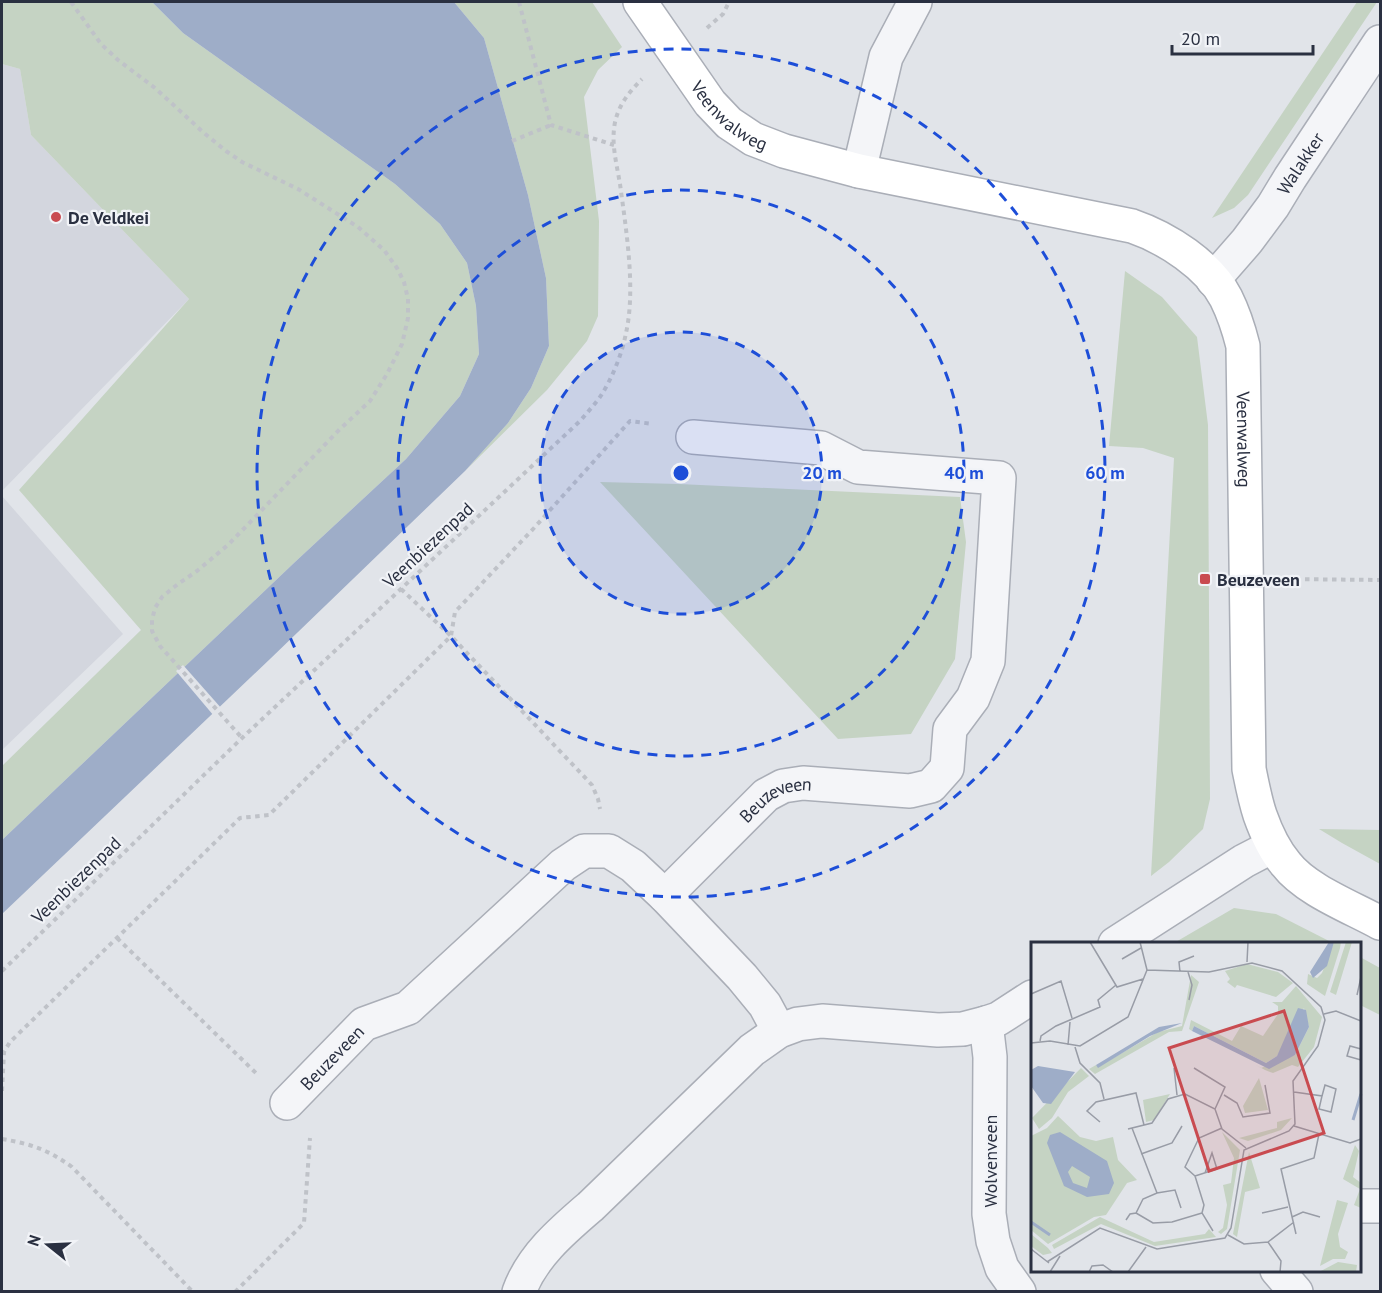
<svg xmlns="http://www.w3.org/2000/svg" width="1382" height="1293" font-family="'PT Sans',sans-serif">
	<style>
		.built { fill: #d3d6de }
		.green { fill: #c5d3c3 }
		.water { fill: #9eadc8 }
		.pier { fill: #e1e4e9 }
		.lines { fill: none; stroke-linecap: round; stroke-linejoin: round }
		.street-casing { stroke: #aaaeb7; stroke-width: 36 }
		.secondary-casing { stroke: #aaaeb7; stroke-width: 36 }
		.path { stroke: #bfc2c8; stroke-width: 4; stroke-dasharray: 4.5 4.5; stroke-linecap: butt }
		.street { stroke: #f4f5f8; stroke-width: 33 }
		.secondary { stroke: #fff; stroke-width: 33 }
		.ring { fill: none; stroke: #1d4ed8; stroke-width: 3; stroke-dasharray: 10 8 }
		.poi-dot { fill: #c94b50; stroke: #f1f3f7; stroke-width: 2 }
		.labels { text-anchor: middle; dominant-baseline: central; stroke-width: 4.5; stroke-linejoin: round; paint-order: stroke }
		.street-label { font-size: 18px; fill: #2a3041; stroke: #f1f3f7 }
		.poi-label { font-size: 18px; font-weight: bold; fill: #2a3041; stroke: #f1f3f7; text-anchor: start }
		.inset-river { fill: none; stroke: #9eadc8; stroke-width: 3 }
		.inset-road { fill: none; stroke: #989ca6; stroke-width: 1.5 }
		.view { fill: #c94b50; fill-opacity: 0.15; stroke: #c94b50; stroke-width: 3 }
		.inset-edge { fill: none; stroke: #2a3041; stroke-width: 3 }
		.centre { fill: #1d4ed8; stroke: #f1f3f7; stroke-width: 3 }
		.ring-label { font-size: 18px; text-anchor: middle; font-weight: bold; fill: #1d4ed8; stroke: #f1f3f7; stroke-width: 4.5; stroke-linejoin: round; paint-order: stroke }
	</style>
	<rect width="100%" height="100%" fill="#e1e4e9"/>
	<!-- built -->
	<path class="built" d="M 2,64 L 20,69 L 31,135 L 189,299 L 2,491 Z
		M 2,496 L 123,634 L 2,750 Z"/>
	<!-- green -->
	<path class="green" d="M 2,2 L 152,2 L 183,33 L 395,184 L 440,224 L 467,263 L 476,306 L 479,354 L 460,396 L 406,459 L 295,562 L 2,840 L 2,766 L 141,630 L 19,490 L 189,299 L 31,135 L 20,69 L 2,64 Z
		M 454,2 L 592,2 L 622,47 L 598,70 L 584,97 L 599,221 L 598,316 L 587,341 L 547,390 L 465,471 L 508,423 L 531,388 L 549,346 L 546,278 L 528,195 L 484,38 Z
		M 1357,2 L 1377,2 L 1248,195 L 1234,208 L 1212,218 Z
		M 1125,271 L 1162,297 L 1197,337 L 1208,425 L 1210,799 L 1203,829 L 1169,862 L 1151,876 L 1174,458 L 1143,448 L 1109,446 Z
		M 600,482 L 679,484 L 960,497 L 966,542 L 955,659 L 911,734 L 838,739 Z
		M 1319,829 L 1380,830 L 1380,864 L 1342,843 Z
		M 1234,908 L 1276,914 L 1333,943 L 1174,943 Z
		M 1360,957 L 1380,968 L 1380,1015 L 1360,1005 Z"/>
	<!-- water -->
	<path class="water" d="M 152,2 L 454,2 L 484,38 L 528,195 L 546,278 L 549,346 L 531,388 L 508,423 L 465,471 L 270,659 L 2,914 L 2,840 L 295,562 L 406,459 L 460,396 L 479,354 L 476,306 L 467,263 L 440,224 L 395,184 L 183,33 Z"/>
	<!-- pier -->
	<path class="pier" d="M 183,665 L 222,709 L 214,716 L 176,671 Z"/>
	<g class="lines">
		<defs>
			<g id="street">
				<path d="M 859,171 L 886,57 L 915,2"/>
				<path id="s1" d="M 1213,280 L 1247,241 L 1273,206 L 1290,178 L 1380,42"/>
				<path id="s2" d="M 665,896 L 766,795 L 783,786 L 803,783 L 910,791 L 931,786 L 947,768 L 950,729 L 973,698 L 988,661 L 999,478 L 858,467 L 821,448 L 693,437"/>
				<path d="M 1115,944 L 1244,861 L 1273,846"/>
				<path d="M 986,1023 L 990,1057 L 989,1214 L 993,1241 L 1002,1268 L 1019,1292"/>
				<path id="s3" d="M 287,1103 L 364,1024 L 408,1008 L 563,865 L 584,851 L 609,851 L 633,866 L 665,896 L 742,977 L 765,1005 L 779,1031"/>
				<path d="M 1360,1206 L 1380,1206"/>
				<path d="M 1277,1270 L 1296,1292"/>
				<path d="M 519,1292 C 532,1256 563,1230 591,1206 L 752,1050 L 779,1031 L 798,1024 L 822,1021 L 938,1030 L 963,1029 L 986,1023 L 998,1019 L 1032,997"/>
			</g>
			<g id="secondary">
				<path id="s4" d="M 640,2 L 710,103 L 729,123 L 753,139 L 784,151 L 859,171 L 1132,226 C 1167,238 1209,265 1226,298 C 1234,314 1239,330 1243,346 L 1249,769 C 1252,784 1255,800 1260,815 C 1266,832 1274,850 1286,864 C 1306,890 1351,907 1380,923"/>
			</g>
		</defs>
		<!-- street casing -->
		<use href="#street" class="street-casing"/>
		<!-- secondary casing -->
		<use href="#secondary" class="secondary-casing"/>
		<!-- path -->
		<path class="path" d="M 71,2 L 101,44 L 118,60 L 155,88 L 204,133 L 226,151 L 242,162 L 298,189 L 358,227 L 384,250 L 397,268 L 404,282 L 408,299 L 408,318 L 402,344 L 387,374 L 370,401 L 339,430 L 229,544 L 197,571 L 178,584 L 162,597 L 155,608 L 152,620 L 152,631 L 160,646 L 242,738
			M 519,2 L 551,125 L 614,145
			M 707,28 L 723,14 L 729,2
			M 512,141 L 551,125
			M 1287,579 L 1380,580
			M 401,589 L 451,636 L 592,785 L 598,799 L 600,809
			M 117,938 L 258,1075
			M 2,971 L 242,738 L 580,421 C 587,413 594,405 600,397 C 612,379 622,354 626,333 C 636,289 626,229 620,184 C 617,166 612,147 614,129 C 616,108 628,93 642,79
			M 2,1091 L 4,1052 L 10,1042 L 240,818 L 269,815 L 451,636 L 455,612 L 534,528 L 630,421 L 653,424
			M 2,1139 C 31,1144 47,1149 72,1167 L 193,1292
			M 235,1292 L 304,1223 L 310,1138"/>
		<!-- street -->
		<use href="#street" class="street"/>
		<!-- secondary -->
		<use href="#secondary" class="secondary"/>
	</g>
	<!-- distance rings -->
	<circle cx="681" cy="473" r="141" fill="#1d4ed8" fill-opacity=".12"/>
	<g class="ring">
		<circle cx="681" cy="473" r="141"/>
		<circle cx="681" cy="473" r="283"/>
		<circle cx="681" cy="473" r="424"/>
	</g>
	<!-- markers -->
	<g class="poi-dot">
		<circle cx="56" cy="217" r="6"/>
		<rect x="1199" y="573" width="12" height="12" rx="3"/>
	</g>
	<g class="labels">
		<!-- street labels -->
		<g class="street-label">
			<text stroke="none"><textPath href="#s4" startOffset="146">Veenwalweg</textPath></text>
			<text stroke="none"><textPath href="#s1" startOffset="146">Walakker</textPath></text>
			<text stroke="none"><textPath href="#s4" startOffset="834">Veenwalweg</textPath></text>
			<text transform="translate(428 545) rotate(-43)">Veenbiezenpad</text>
			<text stroke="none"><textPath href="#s2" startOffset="150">Beuzeveen</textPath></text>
			<text transform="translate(76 880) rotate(-44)">Veenbiezenpad</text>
			<text stroke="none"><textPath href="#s3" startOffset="64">Beuzeveen</textPath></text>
			<text transform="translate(990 1161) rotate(-90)">Wolvenveen</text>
		</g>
		<!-- poi labels -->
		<g class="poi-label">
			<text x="68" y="217">De Veldkei</text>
			<text x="1217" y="579">Beuzeveen</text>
		</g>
	</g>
	<!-- overview -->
	<g transform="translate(1031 942)">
		<rect width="330" height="330" fill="#e1e4e9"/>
		<path d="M 303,0 L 310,0 L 309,6 L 294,54 L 276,42 L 277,32 L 286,36 L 291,31 ZM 315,0 L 321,0 L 305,53 L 299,50 ZM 216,22 L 247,30 L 262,41 L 245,55 L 206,43 L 204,46 L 196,40 L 199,37 L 194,29 ZM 160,33 L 168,40 L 151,89 L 138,90 L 64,132 L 58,127 L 65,123 L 67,125 L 127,90 L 151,84 ZM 265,44 L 291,75 L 283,105 L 267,125 L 261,123 L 242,131 L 234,128 L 225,123 L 230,126 L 264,113 L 278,85 L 273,66 L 246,114 L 235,121 L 163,84 L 161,89 L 158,87 L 160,78 L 201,99 L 210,84 L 232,94 L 247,72 L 247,64 L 241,60 L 251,60 ZM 50,126 L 58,134 L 37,150 L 21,176 L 8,187 L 1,176 ZM 228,136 L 237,168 L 214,171 L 212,164 ZM 139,152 L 123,178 L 115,180 L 112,158 ZM 27,174 L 49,195 L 65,199 L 82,195 L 87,218 L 106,238 L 96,241 L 75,273 L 63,275 L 17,302 L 0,288 L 0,194 L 16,186 ZM 261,176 L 250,188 L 217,199 L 208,196 L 246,186 L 246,180 ZM 191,190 L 209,208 L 196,287 L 190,292 L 187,290 L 192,286 L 196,263 L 192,243 L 200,241 L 203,216 ZM 324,203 L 328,209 L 322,235 L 330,241 L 330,266 L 323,263 L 329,247 L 312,237 ZM 218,210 L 229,246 L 214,250 L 206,295 L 202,292 ZM 306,258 L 317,261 L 307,292 L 309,305 L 317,310 L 314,317 L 302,317 L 289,324 ZM 69,275 L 123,300 L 174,292 L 178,287 L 185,295 L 124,304 L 70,282 L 23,307 L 21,303 ZM 0,292 L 17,306 L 21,311 L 12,313 L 0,304 ZM 307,320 L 326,323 L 325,330 L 288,330 Z" fill="#c5d3c3"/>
		<path d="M 298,0 L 303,0 L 296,24 L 282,36 L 279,30 ZM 267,66 L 275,68 L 278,85 L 264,113 L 238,127 L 161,89 L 163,84 L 235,121 L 246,114 ZM 151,81 L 119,94 L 67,126 L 65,123 L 128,85 ZM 7,124 L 44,130 L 20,162 L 12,161 L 0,144 L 0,128 ZM 29,190 L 76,219 L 83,241 L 78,252 L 56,255 L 33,244 L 16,201 L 19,193 ZM 41,224 L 59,235 L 56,246 L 42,241 L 37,230 Z" fill="#9eadc8" fill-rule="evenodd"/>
		<path class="inset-river" d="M 322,178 L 330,152M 0,280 L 19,293"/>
		<path class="inset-road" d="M 59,0 L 86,45 L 112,37M 109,0 L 116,28M 91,17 L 110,6M 216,20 L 217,0M 149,30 L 148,20 L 163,14M 157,30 L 161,43 L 158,58M 0,52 L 30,39 L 41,76M 326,53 L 330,35M 293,72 L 305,69 L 330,79M 9,99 L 10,94 L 25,84 L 69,65 L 67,58 L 85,43M 0,101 L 19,99 L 49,104 L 97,75 L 116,28M 37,103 L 39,80M 44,105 L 49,121 L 69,141 L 73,157M 330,107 L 319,104 L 316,114 L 330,118M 143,126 L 146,153M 163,126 L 194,145 L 184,167M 263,150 L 291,154 L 288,167 L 300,170 L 305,147 L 294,143 L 291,154M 193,153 L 206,161 L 212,175 L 239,171 L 234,143M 69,180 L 56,169 L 65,160 L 105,151 L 113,183M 263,184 L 319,201 L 330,197M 101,186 L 126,251M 97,187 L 121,181 L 137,157 L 154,152 L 184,167 L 191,187 L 215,206M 110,212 L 141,201 L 151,184M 174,231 L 181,211 L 186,227 L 164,234 L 173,263 L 171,271 L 182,289M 164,234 L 154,225 L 168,196 L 191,186M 105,271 L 122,281 L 141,280 L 171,271M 231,271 L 257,265M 261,275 L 272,270 L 289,275M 95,278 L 99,272 L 105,271 L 112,257 L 126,251 L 144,248 L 150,266M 265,292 L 250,227 L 283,216 L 288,192M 197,293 L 213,302 L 237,300 L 250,319 L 249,330M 237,300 L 263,280M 0,307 L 18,321M 16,320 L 69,286 L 126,307 L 194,296 L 200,286 L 213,208 L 258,189 L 264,182 L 262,139 L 287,104 L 294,78 L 290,65 L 251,29 L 221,21 L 178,30 L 116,28M 19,330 L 29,314M 58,330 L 61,324 L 72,323 L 82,330M 97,330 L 115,305"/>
		<path class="view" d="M 253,69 L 293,191 L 178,229 L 138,106 Z"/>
		<rect width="330" height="330" class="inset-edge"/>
	</g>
	<circle cx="681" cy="473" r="9" class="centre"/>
	<g class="ring-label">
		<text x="822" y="479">20 m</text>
		<text x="964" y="479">40 m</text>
		<text x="1105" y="479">60 m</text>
	</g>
	<!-- border -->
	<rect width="1382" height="1293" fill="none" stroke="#2a3041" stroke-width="6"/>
	<!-- north arrow -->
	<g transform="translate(48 1245) rotate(288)" stroke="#f1f3f7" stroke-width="4.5" paint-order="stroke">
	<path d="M0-4.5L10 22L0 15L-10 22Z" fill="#2a3041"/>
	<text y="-9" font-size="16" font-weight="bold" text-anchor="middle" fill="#2a3041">N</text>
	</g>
	<!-- scale -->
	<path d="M1172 45v9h141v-9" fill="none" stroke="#2a3041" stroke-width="3"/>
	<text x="1181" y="45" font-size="18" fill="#2a3041" stroke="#f1f3f7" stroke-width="4.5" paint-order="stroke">20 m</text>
</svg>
